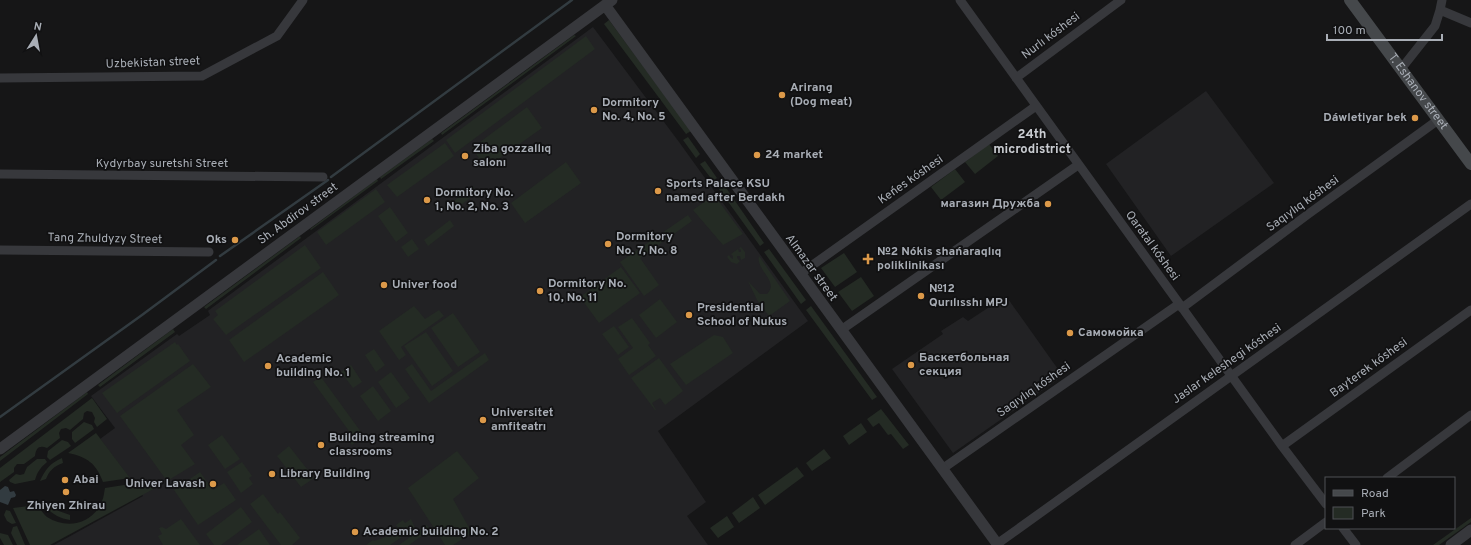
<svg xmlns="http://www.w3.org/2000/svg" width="1471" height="545" font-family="Overpass,sans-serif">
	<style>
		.built { fill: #222224 }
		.green { fill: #242b24 }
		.water { fill: #323b40 }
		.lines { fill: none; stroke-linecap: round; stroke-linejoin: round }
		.stream { stroke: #323b40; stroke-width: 2.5 }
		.minor { stroke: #37383c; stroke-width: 9 }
		.tertiary { stroke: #37383c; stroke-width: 11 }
		.secondary { stroke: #45484b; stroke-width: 12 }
		.poi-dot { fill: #dc9949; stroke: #111112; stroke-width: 1.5 }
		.labels { text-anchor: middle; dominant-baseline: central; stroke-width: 3.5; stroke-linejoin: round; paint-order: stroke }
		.street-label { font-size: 12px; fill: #a9aeb6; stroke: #111112 }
		.poi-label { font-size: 12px; font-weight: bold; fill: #a9aeb6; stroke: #111112; text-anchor: start }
		.neighbourhood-label { font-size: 13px; font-weight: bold; fill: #cacdd2; stroke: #111112 }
	</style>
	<rect width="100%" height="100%" fill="#161617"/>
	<!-- built -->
	<path class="built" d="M 593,27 L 679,142 L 808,321 L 658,431 L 706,502 L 687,516 L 708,545 L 54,545 L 143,496 L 100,439 L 115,428 L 91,396 L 177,334 L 179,336 L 210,315 L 208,311 L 209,310 Z
		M 1206,91 L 1274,183 L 1171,256 L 1106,164 Z
		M 1006,296 L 1060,372 L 1060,378 L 953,453 L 892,369 L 943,334 L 941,331 L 963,317 L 968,321 Z"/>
	<!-- green -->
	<path class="green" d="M 609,20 L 691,131 L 686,134 L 604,24 Z
		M 574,35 L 576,36 L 442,135 L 441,133 Z
		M 586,36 L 595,49 L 455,153 L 446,140 Z
		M 527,107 L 542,128 L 486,168 L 472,148 Z
		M 688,137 L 700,154 L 696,158 L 683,140 Z
		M 432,139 L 434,141 L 381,179 L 380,177 Z
		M 445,143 L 454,156 L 397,197 L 387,185 Z
		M 989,144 L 998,156 L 975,174 L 965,162 Z
		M 705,161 L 717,178 L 713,181 L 700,164 Z
		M 566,162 L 581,183 L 525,223 L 511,203 Z
		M 955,169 L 965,182 L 941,200 L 931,187 Z
		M 377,179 L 378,181 L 311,230 L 310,229 Z
		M 722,182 L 764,243 L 760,246 L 716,185 Z
		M 473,186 L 477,192 L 455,210 L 450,204 Z
		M 376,189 L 385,202 L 326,245 L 317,232 Z
		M 714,195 L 743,234 L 723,245 L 693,210 Z
		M 390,207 L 408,233 L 396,242 L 378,216 Z
		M 688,215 L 692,221 L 640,258 L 659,285 L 644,296 L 620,262 Z
		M 450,220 L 454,226 L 428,246 L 424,240 Z
		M 300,236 L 301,238 L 206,309 L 204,307 Z
		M 412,239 L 419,249 L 408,257 L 401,247 Z
		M 305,245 L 321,268 L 226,335 L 213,319 L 218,315 L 215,311 Z
		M 741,247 L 745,252 L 745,258 L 741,260 L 740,256 L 737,256 L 737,258 L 740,261 L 737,264 L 731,262 L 727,257 L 729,255 L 731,258 L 733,259 L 733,256 L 731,254 L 738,249 L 739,252 L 741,252 L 741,250 L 739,248 Z
		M 769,249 L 806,300 L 801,304 L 764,252 Z
		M 844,253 L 857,272 L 835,287 L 821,268 Z
		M 759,256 L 790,301 L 769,316 L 757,300 L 748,281 L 760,294 L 767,294 C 780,281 755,270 759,256 Z
		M 621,267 L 640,293 L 599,323 L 580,297 Z
		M 323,272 L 339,295 L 244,362 L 229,340 Z
		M 861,277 L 874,296 L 852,311 L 838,292 Z
		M 660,299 L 677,322 L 656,338 L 639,315 Z
		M 414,306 L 425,319 L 439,310 L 444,316 L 401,347 L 406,355 L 399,360 L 379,331 Z
		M 811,306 L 877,397 L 872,400 L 806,310 Z
		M 453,313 L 480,352 L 458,367 L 431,328 Z
		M 632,318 L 650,343 L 648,345 L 656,356 L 629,375 L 618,359 L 633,348 L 618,327 Z
		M 614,326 L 629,347 L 618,355 L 602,334 Z
		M 173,329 L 175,332 L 100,387 L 98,385 Z
		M 426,332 L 453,371 L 432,386 L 404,346 Z
		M 714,335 L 723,337 L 733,353 L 686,385 L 670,364 Z
		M 175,342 L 177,345 L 178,344 L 190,361 L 117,413 L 102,393 Z
		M 374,349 L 385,365 L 376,372 L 365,355 Z
		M 485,353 L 489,360 L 429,403 L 405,369 L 412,364 L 431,391 Z
		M 659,358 L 683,391 L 665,405 L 660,398 L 652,403 L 656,410 L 655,410 L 631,378 Z
		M 193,364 L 211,387 L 177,410 L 194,435 L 181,445 L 195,464 L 167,481 L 120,416 Z
		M 351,365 L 362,382 L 353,388 L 341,372 Z
		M 391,372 L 410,398 L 396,408 L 378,382 Z
		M 321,377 L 364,436 L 352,445 L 344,435 L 349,431 L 313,382 Z
		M 373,386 L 391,411 L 378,421 L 360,396 Z
		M 87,392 L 88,394 L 0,461 L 0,457 Z
		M 92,398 L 107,419 L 97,427 L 94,422 L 95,418 L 92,412 L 87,411 L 84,413 L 83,419 L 70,430 L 66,428 L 61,429 L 59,433 L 60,438 L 47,448 C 39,445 36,448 35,456 L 24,464 L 17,464 L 14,468 L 14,472 L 0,482 L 0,468 Z
		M 881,409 L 909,445 L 903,449 L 891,434 L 888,435 L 879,423 L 873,427 L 867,419 Z
		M 84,422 L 92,425 L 94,429 L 75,443 L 72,439 L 72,432 Z
		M 861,423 L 867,432 L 849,445 L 843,436 Z
		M 96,433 L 130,478 L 103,482 C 96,463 87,457 68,453 Z
		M 222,435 L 240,459 L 225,469 L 208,445 Z
		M 62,440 L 68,442 L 71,446 L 50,460 L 47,457 L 48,451 Z
		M 289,446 L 314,478 L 301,487 L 277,456 Z
		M 824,449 L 831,458 L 812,471 L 806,463 Z
		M 457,451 L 479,478 L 453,499 L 472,533 L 453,545 L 445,545 L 408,488 Z
		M 62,458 L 63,463 C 54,466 49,471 46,479 L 40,481 C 45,470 50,463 62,458 Z
		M 37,459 L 45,459 L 47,462 C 41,467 37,472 35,480 L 15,484 L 10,482 L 9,480 L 16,474 L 20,475 L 24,474 L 27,467 Z
		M 242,462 L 252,476 L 249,478 L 253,484 L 241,493 L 227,472 Z
		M 797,467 L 804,476 L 765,505 L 758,495 Z
		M 200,472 L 213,490 L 224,483 L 236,500 L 198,525 L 174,490 Z
		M 156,480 L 159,486 L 50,545 L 30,545 L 13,508 L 37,505 C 40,508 43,514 47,517 C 67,530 93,524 102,501 C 104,497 104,492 105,488 Z
		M 263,494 L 278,514 L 280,512 L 300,538 L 292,545 L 281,545 L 250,504 Z
		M 753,497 L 760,508 L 739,523 L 732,513 Z
		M 48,502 L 56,510 L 70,515 L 70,520 C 58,518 50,513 43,503 Z
		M 241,507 L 252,522 L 221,545 L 214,545 L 206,534 Z
		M 6,510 L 10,511 L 16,523 L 12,524 L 7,521 L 4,515 Z
		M 727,516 L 734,527 L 718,538 L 710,528 Z
		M 1471,518 L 1471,522 L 1439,545 L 1433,545 Z
		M 181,519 L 200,545 L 163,545 L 158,536 L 162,534 L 159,528 L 162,527 L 166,529 Z
		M 411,519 L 415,528 L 390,545 L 366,545 L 373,540 L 374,541 L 401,532 L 401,531 L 396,525 L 403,520 L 405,523 Z
		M 427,525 L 430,530 L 409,545 L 399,545 Z
		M 17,526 L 25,545 L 17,545 L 11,533 L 13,527 Z
		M 259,529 L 270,545 L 237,545 Z
		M 0,533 L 8,535 L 13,545 L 4,545 L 0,538 Z"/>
	<!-- water -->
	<path class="water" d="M 5,486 L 8,487 L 10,492 L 14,491 L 16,495 L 15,497 L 11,498 L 8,505 L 0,502 L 0,490 Z"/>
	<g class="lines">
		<!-- stream -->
		<path class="stream" d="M 331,177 L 572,0
			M 220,256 L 328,180
			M 0,417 L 142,315 L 216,260"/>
		<!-- minor -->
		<path class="minor" d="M 960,0 L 1282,446 L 1326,504
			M 1440,10 L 1471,23
			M 1401,69 L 1435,26 L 1440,10 L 1442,0
			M 0,78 L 202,76 L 277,36 L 303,0
			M 1016,78 L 1121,0
			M 0,174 L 323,177
			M 0,250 L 209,252
			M 800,274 L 1036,106
			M 1182,308 L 1307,215 L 1438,120
			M 841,330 L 1078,165
			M 1282,446 L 1471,310
			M 942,469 L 1179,304
			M 1387,478 L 1471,415
			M 1343,528 L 1356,545
			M 997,544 L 1471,204
			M 1295,545 L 1326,522"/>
		<!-- tertiary -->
		<path class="tertiary" d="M 605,5 L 998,545
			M 0,449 L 612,0
			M 1451,545 L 1471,530"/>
		<!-- secondary -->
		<path class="secondary" id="s1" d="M 1350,0 L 1471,164"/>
	</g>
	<!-- markers -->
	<g class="poi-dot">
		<circle cx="782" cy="95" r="4"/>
		<circle cx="594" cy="110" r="4"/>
		<circle cx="1415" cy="118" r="4"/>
		<circle cx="757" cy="155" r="4"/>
		<circle cx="465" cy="156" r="4"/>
		<circle cx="658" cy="191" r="4"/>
		<circle cx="427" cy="200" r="4"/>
		<circle cx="1048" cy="204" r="4"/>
		<circle cx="235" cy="240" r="4"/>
		<circle cx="608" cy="244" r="4"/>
		<path d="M866 253h4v4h4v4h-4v4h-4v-4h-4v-4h4z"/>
		<circle cx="384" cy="285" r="4"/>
		<circle cx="540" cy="291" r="4"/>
		<circle cx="921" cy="296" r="4"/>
		<circle cx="689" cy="315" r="4"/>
		<circle cx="1070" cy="333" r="4"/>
		<circle cx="911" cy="365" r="4"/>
		<circle cx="268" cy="366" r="4"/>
		<circle cx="483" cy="420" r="4"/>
		<circle cx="321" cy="445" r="4"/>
		<circle cx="272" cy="474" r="4"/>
		<circle cx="65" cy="480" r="4"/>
		<circle cx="213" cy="484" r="4"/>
		<circle cx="66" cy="492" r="4"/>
		<circle cx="355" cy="532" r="4"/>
	</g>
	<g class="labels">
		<!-- street labels -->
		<g class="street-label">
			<text transform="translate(1051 36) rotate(-37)">Nurlı kóshesi</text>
			<text transform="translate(153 63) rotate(-2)">Uzbekistan street</text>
			<text stroke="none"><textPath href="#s1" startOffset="114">T. Eshanov street</textPath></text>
			<text x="162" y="164">Kydyrbay suretshi Street</text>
			<text transform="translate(911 180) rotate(-35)">Keńes kóshesi</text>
			<text transform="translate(1303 204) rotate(-36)">Saqıylıq kóshesi</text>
			<text transform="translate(298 214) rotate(-36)">Sh. Abdirov street</text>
			<text transform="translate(105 239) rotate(1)">Tang Zhuldyzy Street</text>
			<text transform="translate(1152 246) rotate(54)">Qaratal kóshesi</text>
			<text transform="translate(811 268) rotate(54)">Almazar street</text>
			<text transform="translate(1227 364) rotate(-35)">Jaslar keleshegi kóshesi</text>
			<text transform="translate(1369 368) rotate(-36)">Bayterek kóshesi</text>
			<text transform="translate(1034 390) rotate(-35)">Saqıylıq kóshesi</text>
		</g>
		<!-- poi labels -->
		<g class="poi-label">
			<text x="790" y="88">Arirang<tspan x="790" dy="14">(Dog meat)</tspan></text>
			<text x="602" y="103">Dormitory<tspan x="602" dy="14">No. 4, No. 5</tspan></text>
			<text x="1407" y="118" text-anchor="end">Dáwletiyar bek</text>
			<text x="473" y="149">Ziba gozzallıq<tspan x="473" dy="14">salonı</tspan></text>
			<text x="765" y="155">24 market</text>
			<text x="666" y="184">Sports Palace KSU<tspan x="666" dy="14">named after Berdakh</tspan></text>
			<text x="435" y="193">Dormitory No.<tspan x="435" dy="14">1, No. 2, No. 3</tspan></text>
			<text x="1040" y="204" text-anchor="end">магазин Дружба</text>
			<text x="616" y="237">Dormitory<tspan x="616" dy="14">No. 7, No. 8</tspan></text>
			<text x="227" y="240" text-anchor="end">Oks</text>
			<text x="877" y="252">№2 Nókis shańaraqlıq<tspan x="877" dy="14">poliklinikası</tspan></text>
			<text x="548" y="284">Dormitory No.<tspan x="548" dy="14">10, No. 11</tspan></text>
			<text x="392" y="285">Univer food</text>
			<text x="929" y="289">№12<tspan x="929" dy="14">Qurılısshı MPJ</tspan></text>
			<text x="697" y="308">Presidential<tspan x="697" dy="14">School of Nukus</tspan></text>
			<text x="1078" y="333">Самомойка</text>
			<text x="919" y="358">Баскетбольная<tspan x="919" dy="14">секция</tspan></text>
			<text x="276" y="359">Academic<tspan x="276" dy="14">building No. 1</tspan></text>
			<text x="491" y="413">Universitet<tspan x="491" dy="14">amfiteatrı</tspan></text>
			<text x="329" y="438">Building streaming<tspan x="329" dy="14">classrooms</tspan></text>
			<text x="280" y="474">Library Building</text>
			<text x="73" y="480">Abai</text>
			<text x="205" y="484" text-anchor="end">Univer Lavash</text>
			<text x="66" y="506" text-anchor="middle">Zhiyen Zhirau</text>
			<text x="363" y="532">Academic building No. 2</text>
		</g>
		<!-- neighbourhood labels -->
		<g class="neighbourhood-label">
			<text x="1032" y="135">24th<tspan x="1032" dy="15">microdistrict</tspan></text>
		</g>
	</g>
	<!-- legend -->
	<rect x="1325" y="477" width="130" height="52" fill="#111112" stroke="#4e5054"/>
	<rect x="1333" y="490" width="20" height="6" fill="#45484b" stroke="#4e5054"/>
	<text x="1361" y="497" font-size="12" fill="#a9aeb6">Road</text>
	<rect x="1333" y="507" width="20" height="12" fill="#242b24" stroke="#4e5054"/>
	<text x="1361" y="517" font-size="12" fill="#a9aeb6">Park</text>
	<!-- north arrow -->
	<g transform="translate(36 36) rotate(11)" stroke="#111112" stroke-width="3" paint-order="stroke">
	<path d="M0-3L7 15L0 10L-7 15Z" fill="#a9aeb6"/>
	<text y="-6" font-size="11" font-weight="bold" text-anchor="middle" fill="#a9aeb6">N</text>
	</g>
	<!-- scale -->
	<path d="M1327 34v6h115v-6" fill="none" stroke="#a9aeb6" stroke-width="2"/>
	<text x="1333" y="34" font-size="12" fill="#a9aeb6" stroke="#111112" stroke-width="3" paint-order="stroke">100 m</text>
</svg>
